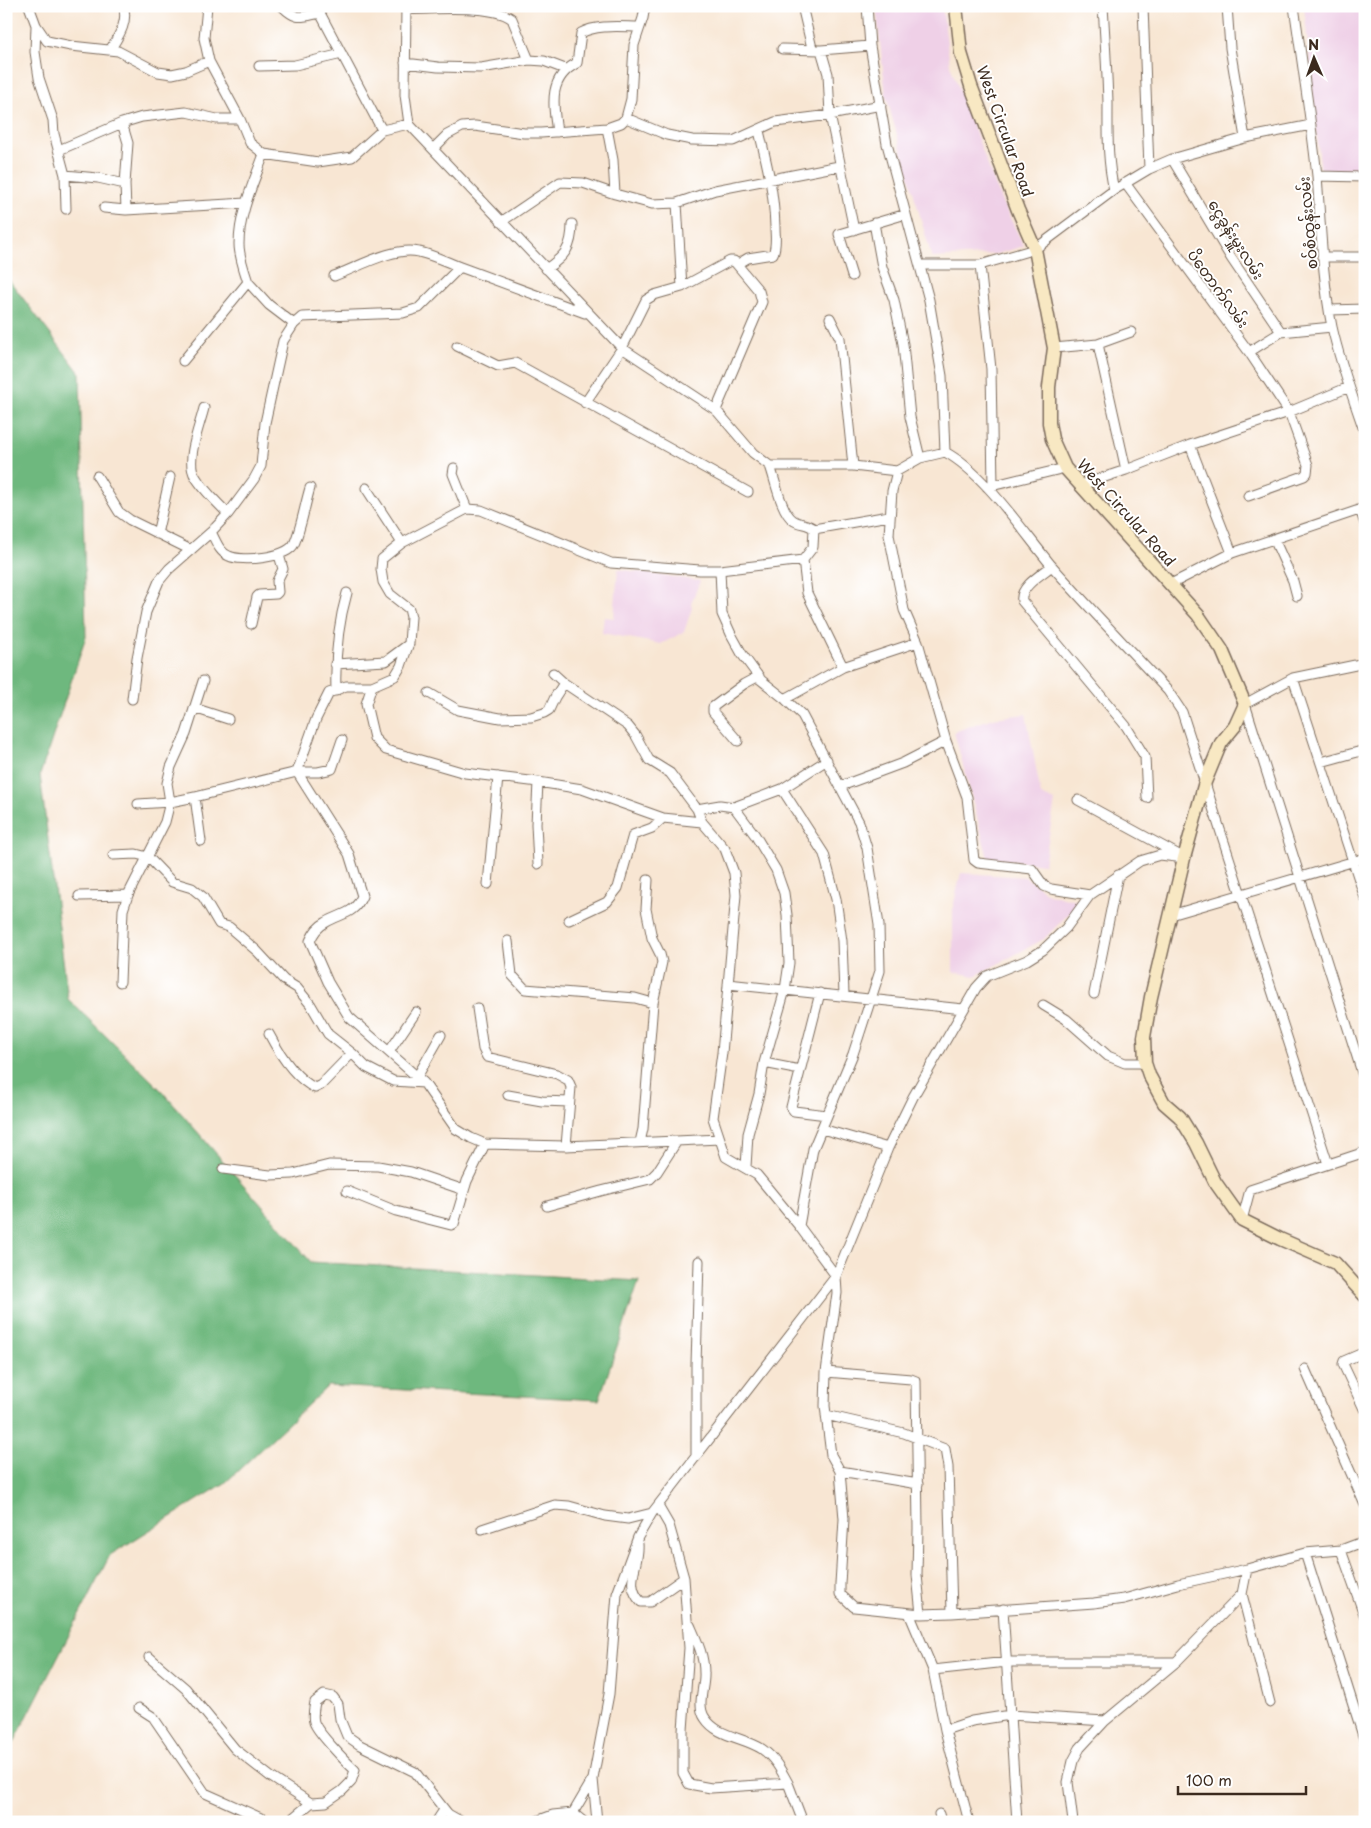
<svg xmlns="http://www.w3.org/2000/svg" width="1371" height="1828" font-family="'Playpen Sans','Noto Sans Myanmar',sans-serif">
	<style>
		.built { fill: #efd0e7 }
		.forest { fill: #6eb87e; stroke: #54714e }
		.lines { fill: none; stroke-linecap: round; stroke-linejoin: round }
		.street-casing { stroke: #7d6c5d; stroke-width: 11 }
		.secondary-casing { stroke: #7d6c5d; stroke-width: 15 }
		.street { stroke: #fff; stroke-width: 9 }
		.secondary { stroke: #f8e8c3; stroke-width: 12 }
		.labels { text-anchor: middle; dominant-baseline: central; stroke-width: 4; stroke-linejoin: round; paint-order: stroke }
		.street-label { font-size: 15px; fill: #3b2a1e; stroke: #fff }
	</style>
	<rect width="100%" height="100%" fill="#fff"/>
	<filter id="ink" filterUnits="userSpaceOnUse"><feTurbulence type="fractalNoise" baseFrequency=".02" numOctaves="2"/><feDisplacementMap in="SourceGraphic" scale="10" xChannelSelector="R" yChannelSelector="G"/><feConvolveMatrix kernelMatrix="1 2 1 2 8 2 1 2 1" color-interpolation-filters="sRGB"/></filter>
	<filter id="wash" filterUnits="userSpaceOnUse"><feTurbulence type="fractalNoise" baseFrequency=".0096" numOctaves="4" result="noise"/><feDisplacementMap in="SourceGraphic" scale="20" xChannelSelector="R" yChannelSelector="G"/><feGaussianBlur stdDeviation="1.12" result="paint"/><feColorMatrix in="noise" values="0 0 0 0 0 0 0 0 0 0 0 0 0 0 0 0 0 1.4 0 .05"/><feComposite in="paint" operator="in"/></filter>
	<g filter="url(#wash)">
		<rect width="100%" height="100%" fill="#f8e6d3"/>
		<!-- built -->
		<path class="built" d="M 876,6 L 942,6 L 950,65 L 1001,200 L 1024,246 L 997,254 L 932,258 L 886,96 Z
			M 1304,6 L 1365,6 L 1365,175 L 1321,174 Z
			M 618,569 L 700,581 L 691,603 L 692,608 L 684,632 L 661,644 L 602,633 L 604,617 L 614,618 Z
			M 1026,714 L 1041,795 L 1055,801 L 1044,864 L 988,858 L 954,732 L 993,718 Z
			M 961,873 L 1025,877 L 1049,894 L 1081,901 L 1044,939 L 1005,960 L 975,976 L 953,972 L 953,907 Z"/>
		<!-- forest -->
		<path class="forest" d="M 6,276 L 80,373 L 86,637 L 40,775 L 68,999 L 160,1089 L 311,1262 L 639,1281 L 599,1400 L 328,1386 L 225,1483 L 110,1555 L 6,1758 Z"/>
	</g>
	<g filter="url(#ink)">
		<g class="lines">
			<defs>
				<path id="street" d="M 29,6 L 36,25 L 47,41 L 71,46 L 118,51 L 158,72 L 172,74 L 186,71 L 209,61 L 240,119 L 250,143 L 264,154 L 318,162 L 352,157 L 382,130
					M 207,6 L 204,38 L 209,61
					M 282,6 C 297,21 301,17 320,13 L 382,130 L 409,124 L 622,348 L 716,410 L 753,453 L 770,466 L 853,466 L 897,471 L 920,458 L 945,452 C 984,473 1022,530 1051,565 C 1089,608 1129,649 1168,691 L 1182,712 L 1328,1164
					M 406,6 L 405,95 L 409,124
					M 802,6 L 812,48
					M 867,6 L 870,46 L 887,144 L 929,300 L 942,376 L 945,452
					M 1103,6 C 1105,38 1107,70 1108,102 C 1108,132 1107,161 1114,190
					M 1143,6 L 1149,169
					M 1227,6 L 1230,48 L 1245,138
					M 1294,6 C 1302,63 1311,119 1317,176 C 1321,226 1322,277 1332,327 C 1340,363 1353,398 1365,433
					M 405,10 C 429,9 494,4 512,19 L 529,60
					M 36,26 L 35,52 L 39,78 L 53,120 L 54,134 L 65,175 L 98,178 L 125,184
					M 782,49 L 821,50 L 870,46
					M 110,50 C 118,37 129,22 123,6
					M 821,50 L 828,74 L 830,115 L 854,230
					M 405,63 L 438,67 L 481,68 L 529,60 L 544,61 L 565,69
					M 259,66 L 295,65 L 342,54
					M 626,118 L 667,135 L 692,140 L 733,141 L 775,122 L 830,115 L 881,105
					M 122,123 L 128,143 L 125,184 L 126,210
					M 607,128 L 613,160 L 615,194
					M 557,132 C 553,104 548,78 577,63 L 581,33 C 597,24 622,27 640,27
					M 433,149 L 447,135 L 462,127 L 475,126 L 524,133 L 541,133 L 607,128 L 621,123 L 626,118 L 631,99 L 634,45 L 643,18 L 645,6
					M 59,150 L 122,123 L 142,117 L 186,112 L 217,119 L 240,119
					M 1172,159 L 1231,258 L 1281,332
					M 65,175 L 66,209
					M 1317,176 L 1365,177
					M 1125,183 L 1249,352 L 1289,412 L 1308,465 L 1307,473 L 1304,476 L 1248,496
					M 677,203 L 682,287
					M 104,208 L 126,210 L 246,203
					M 501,222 L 560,182 L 583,183 L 615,194 L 652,204 L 677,203 L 715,190 L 839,166
					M 874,223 L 882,267 L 894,300 L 903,344 L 910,417 L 920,458
					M 1322,257 L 1365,257
					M 738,264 L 748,258 L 773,254 C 777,245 775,236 775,227 C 774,192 767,164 759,131
					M 920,265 L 980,265 L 1035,249 L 1114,190 L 1149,169 L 1172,159 L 1245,138 L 1311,125
					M 980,265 L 991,369 L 993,486
					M 546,269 C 565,256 572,248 572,224
					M 334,276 C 358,267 394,246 419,252 C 433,255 447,262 460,267
					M 852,276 L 839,234 L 906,214
					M 248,282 L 269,305 L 294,324
					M 1330,310 L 1365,309
					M 830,318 L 840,338 L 853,466
					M 1098,344 L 1126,470
					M 457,346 L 498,366 L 515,363 L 748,492
					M 1054,348 L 1098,344 L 1131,332
					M 1249,352 L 1281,332 L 1332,327
					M 183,361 L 248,282 C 244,270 239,256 239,244 C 239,213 254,182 264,154
					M 585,403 L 622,348 L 646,300 L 654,295 L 682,287 L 730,261 L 734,261 L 759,291 L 762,302 L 716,410
					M 204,408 C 200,425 185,461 195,476 C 203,490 217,502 228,514
					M 1190,445 L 1232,553
					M 454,468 L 453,474 L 467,509
					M 897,471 L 892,491 L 889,535 L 904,610 L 918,642 L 946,741 L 967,797 L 974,860 L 978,863 L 1032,869 L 1044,886 L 1051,889 L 1090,895
					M 97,476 L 119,512 L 130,520 L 191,550
					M 1081,485 L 1126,470 L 1190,445 L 1289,412 L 1349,387
					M 987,487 L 1065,468
					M 366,488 L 402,543
					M 1360,509 L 1365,524
					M 814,529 L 889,516
					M 211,532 C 216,541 219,552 229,556 C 241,562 287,558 294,544 C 301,529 305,504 310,488
					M 157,534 L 170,477
					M 1274,539 L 1293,581 L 1297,596
					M 803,560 L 807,593 L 843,667
					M 1052,566 C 1042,574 1019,587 1022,601 L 1126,726 L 1145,757 L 1147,798
					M 720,570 L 722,614 L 731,634 L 742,654 L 761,680 L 785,699 L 802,715 L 859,822 L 867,848 L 879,925 L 880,971 L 853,1054 L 813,1149 L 799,1226
					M 1171,584 L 1232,553 L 1365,508
					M 251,624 L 257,597 L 259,595 L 276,594 L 278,592 L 277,581 L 283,569 L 279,555
					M 1365,663 L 1293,678 L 1245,704 L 1365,1082
					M 335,664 L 386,661 L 409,644
					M 553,673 L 564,683 L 628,726 L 636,736 L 649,760 L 670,773 L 697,809 L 702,822 L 725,849 L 734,873 L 736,895 L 722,1053 L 713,1118 L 726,1157 L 757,1175 L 799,1226 L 836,1276 L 837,1293 L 826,1372 L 825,1406 L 831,1455 L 840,1471 L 844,1519 L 840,1584 L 840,1594 L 854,1607 L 921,1614 L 952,1613 L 1094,1603 L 1124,1599 L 1178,1584 L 1247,1569 L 1305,1553 L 1341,1550 L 1365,1541
					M 1293,678 L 1365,898
					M 372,686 L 366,704 L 374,738 L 386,750 L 465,773 L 538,782 L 582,789 L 663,818 L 702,822
					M 336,691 C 335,659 338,624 347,593
					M 429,693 L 458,710 L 500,718 L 531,717 L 544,713 L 549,710 L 555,697 L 564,683
					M 132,699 L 137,658 L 146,612 L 159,581 L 169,569 L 211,532 L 228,514 L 254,479 L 261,466 L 265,423 L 283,341 L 294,324 L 302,317 L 403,313 L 419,308 L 460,267 L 585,313
					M 785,699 L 843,667 L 918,642
					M 194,708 L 228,719
					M 342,740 L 332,769 L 318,772 L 297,772 L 349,854 L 362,896 C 354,915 341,913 325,923 C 317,927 313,934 310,941 L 328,982 L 349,1017 L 424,1083 L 456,1129 L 471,1138 L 485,1144 L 566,1146 L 720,1139
					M 738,741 L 713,712 L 713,707 L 744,684 L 759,676
					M 1321,762 L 1365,750
					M 538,782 L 536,824 L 538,864
					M 841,786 L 903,763 L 946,741
					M 782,789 L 824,854 L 836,899 L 842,941 L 844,995
					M 195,797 L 201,841
					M 1078,800 L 1179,855
					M 138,804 L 170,802 L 195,797 L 297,772 L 316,719 L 329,693 L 346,686 L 372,686 L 395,676 L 401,666 L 409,643 L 411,617 L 409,609 L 390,594 L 383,582 L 381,569 L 382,559 L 402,543 L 467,509 L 481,510 L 611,563 L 700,570 L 720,570 L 803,560 L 813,547 L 814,529 C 808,523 799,525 793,520 C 781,512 775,479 770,466
					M 734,807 L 755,835 L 776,870 L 784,893 L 787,915 L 789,963 L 785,990 L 764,1063 L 759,1094 L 748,1134 L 746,1167
					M 697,809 L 720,805 L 734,807 L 782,789 L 827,760
					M 113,855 L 136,854 L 148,857 L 172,882 L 192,888 L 203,897 L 219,924 L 229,927 L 257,951 L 284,980 L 297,988 L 311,1005 L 328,1034 L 352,1053 L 366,1067 L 393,1081 L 424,1083
					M 648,880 L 646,909 L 652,938 L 660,954 L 662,962 L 653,1003
					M 488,884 L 498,777
					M 79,896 L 128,895
					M 1171,915 L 1365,858
					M 569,920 L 607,902 L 618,888 L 633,835 L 652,828 L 663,818
					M 508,941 L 512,975 L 525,989 L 635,998 L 653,1003 L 643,1129 L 640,1142
					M 120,982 L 123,910 L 128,895 L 165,822 L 170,802 L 167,783 L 171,767 L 186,734 L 203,681
					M 728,984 L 963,1009
					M 820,993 L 791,1107 L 794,1111 L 827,1115
					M 1094,994 L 1118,875
					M 1043,1005 L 1066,1019 L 1108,1056 L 1125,1063 L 1145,1063
					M 477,1008 L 483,1049 L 487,1057 L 557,1074 L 568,1080 L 571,1087 L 566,1146
					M 269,1034 C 279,1053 294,1078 315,1088 L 321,1085 L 352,1053
					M 389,1052 L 416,1012
					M 764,1063 L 800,1070
					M 417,1077 L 441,1035
					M 508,1095 L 542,1101 L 569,1102
					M 822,1129 L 888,1148
					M 223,1169 L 270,1175 L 293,1174 L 329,1165 L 378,1166 L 411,1172 L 464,1190
					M 347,1191 L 396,1211 L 451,1225 L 454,1224 L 467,1181 L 485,1144
					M 547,1206 L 601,1191 L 650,1179 L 657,1172 L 677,1141
					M 1242,1220 L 1250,1190 L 1365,1152
					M 1365,1352 L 1344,1361 L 1343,1364 L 1365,1411
					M 1305,1369 L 1365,1505
					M 826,1372 L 911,1379 L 916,1381 L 918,1528 L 917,1575 L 921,1614
					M 826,1415 L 904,1433 L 945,1449 L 948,1467 L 952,1613
					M 696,1457 L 696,1365 L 699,1261
					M 840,1471 L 918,1484
					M 658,1506 L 669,1525 L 684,1578 L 689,1648 L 683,1730 L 683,1773 L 689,1784 L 711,1788 L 788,1783 L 803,1822
					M 482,1529 L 555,1505 L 569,1506 L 605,1516 L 628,1519 L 652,1513
					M 638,1544 C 640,1565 623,1583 641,1602 L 650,1602 L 684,1578
					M 1341,1550 L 1365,1617
					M 1305,1553 L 1365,1742
					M 1242,1594 L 1270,1703
					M 1003,1609 L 1017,1822
					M 909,1613 L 933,1670 L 945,1730 L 969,1822
					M 690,1625 C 697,1641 704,1655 704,1673 C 705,1687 696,1705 705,1718 C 717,1737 744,1737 762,1749 C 774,1757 781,1770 788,1783
					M 149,1657 L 186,1689 L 235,1749 L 271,1777 L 311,1803 L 326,1802 L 342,1791 L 351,1782 L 355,1770 C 346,1762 317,1732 314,1722 C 312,1715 314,1708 315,1702 L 324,1695 L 333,1697 L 338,1704 L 340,1719 L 347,1736 L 360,1745 L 415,1772 L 448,1814 L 462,1822
					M 933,1670 L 1007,1662 L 1176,1662
					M 139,1708 L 153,1717 L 205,1793 L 270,1822
					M 945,1730 L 972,1721 L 1010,1715 L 1105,1721
					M 939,1814 L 941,1822
					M 288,1822 L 311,1803
					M 436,1822 L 444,1810
					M 534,1822 L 553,1815 L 573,1813 L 584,1822
					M 566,1822 L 573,1813 L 593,1779
					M 597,1822 L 593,1779 L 609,1694 L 617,1594 L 638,1537 L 652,1513 L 836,1276 L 888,1148 L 913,1097 L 976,988 L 987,976 L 1027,960 L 1043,950 L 1066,928 L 1090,895 L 1140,861 L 1160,855 L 1184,858
					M 1073,1822 L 1068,1782 L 1073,1761 L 1080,1748 L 1105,1721 L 1176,1662 L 1242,1594 L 1247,1569"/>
				<path id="secondary" d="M 956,6 L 961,53 L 971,86 L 1018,210 L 1035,249 L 1054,348 L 1049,387 L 1049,423 L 1052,439 L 1065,468 L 1198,615 L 1222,650 L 1245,704 L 1235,726 L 1221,743 L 1205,782 L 1184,858 L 1151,997 L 1144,1037 L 1145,1063 L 1149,1075 L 1164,1103 L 1180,1117 L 1196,1143 L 1215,1182 L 1242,1220 L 1280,1239 L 1335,1263 L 1365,1296"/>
			</defs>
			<!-- street casing -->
			<use href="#street" class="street-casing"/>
			<!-- secondary casing -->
			<use href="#secondary" class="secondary-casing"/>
			<!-- street -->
			<use href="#street" class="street"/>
			<!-- secondary -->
			<use href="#secondary" class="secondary"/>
		</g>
	</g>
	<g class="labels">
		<!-- street labels -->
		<g class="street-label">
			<text transform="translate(1006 131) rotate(70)">West Circular Road</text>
			<text transform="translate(1307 223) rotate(-95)">စဝ်စံထွန်းလမ်း</text>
			<text transform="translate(1237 239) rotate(58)">ငွေခွန်းမှူးလမ်း</text>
			<text transform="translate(1219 288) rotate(54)">ပိတောက်လမ်း</text>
			<text transform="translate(1127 512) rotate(48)">West Circular Road</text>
		</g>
	</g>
	<!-- margin -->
	<rect width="1371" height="1828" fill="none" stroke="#fff" stroke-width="25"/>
	<!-- north arrow -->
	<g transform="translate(1314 58) rotate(358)" stroke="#ffffff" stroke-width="4" paint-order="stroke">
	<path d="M0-4L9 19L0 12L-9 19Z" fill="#3b2a1e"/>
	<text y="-8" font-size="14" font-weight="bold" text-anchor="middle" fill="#3b2a1e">N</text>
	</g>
	<!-- scale -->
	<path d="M1178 1786v8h128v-8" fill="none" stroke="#3b2a1e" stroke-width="2.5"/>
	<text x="1186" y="1786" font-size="15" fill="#3b2a1e" stroke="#ffffff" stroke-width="4" paint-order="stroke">100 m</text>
</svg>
